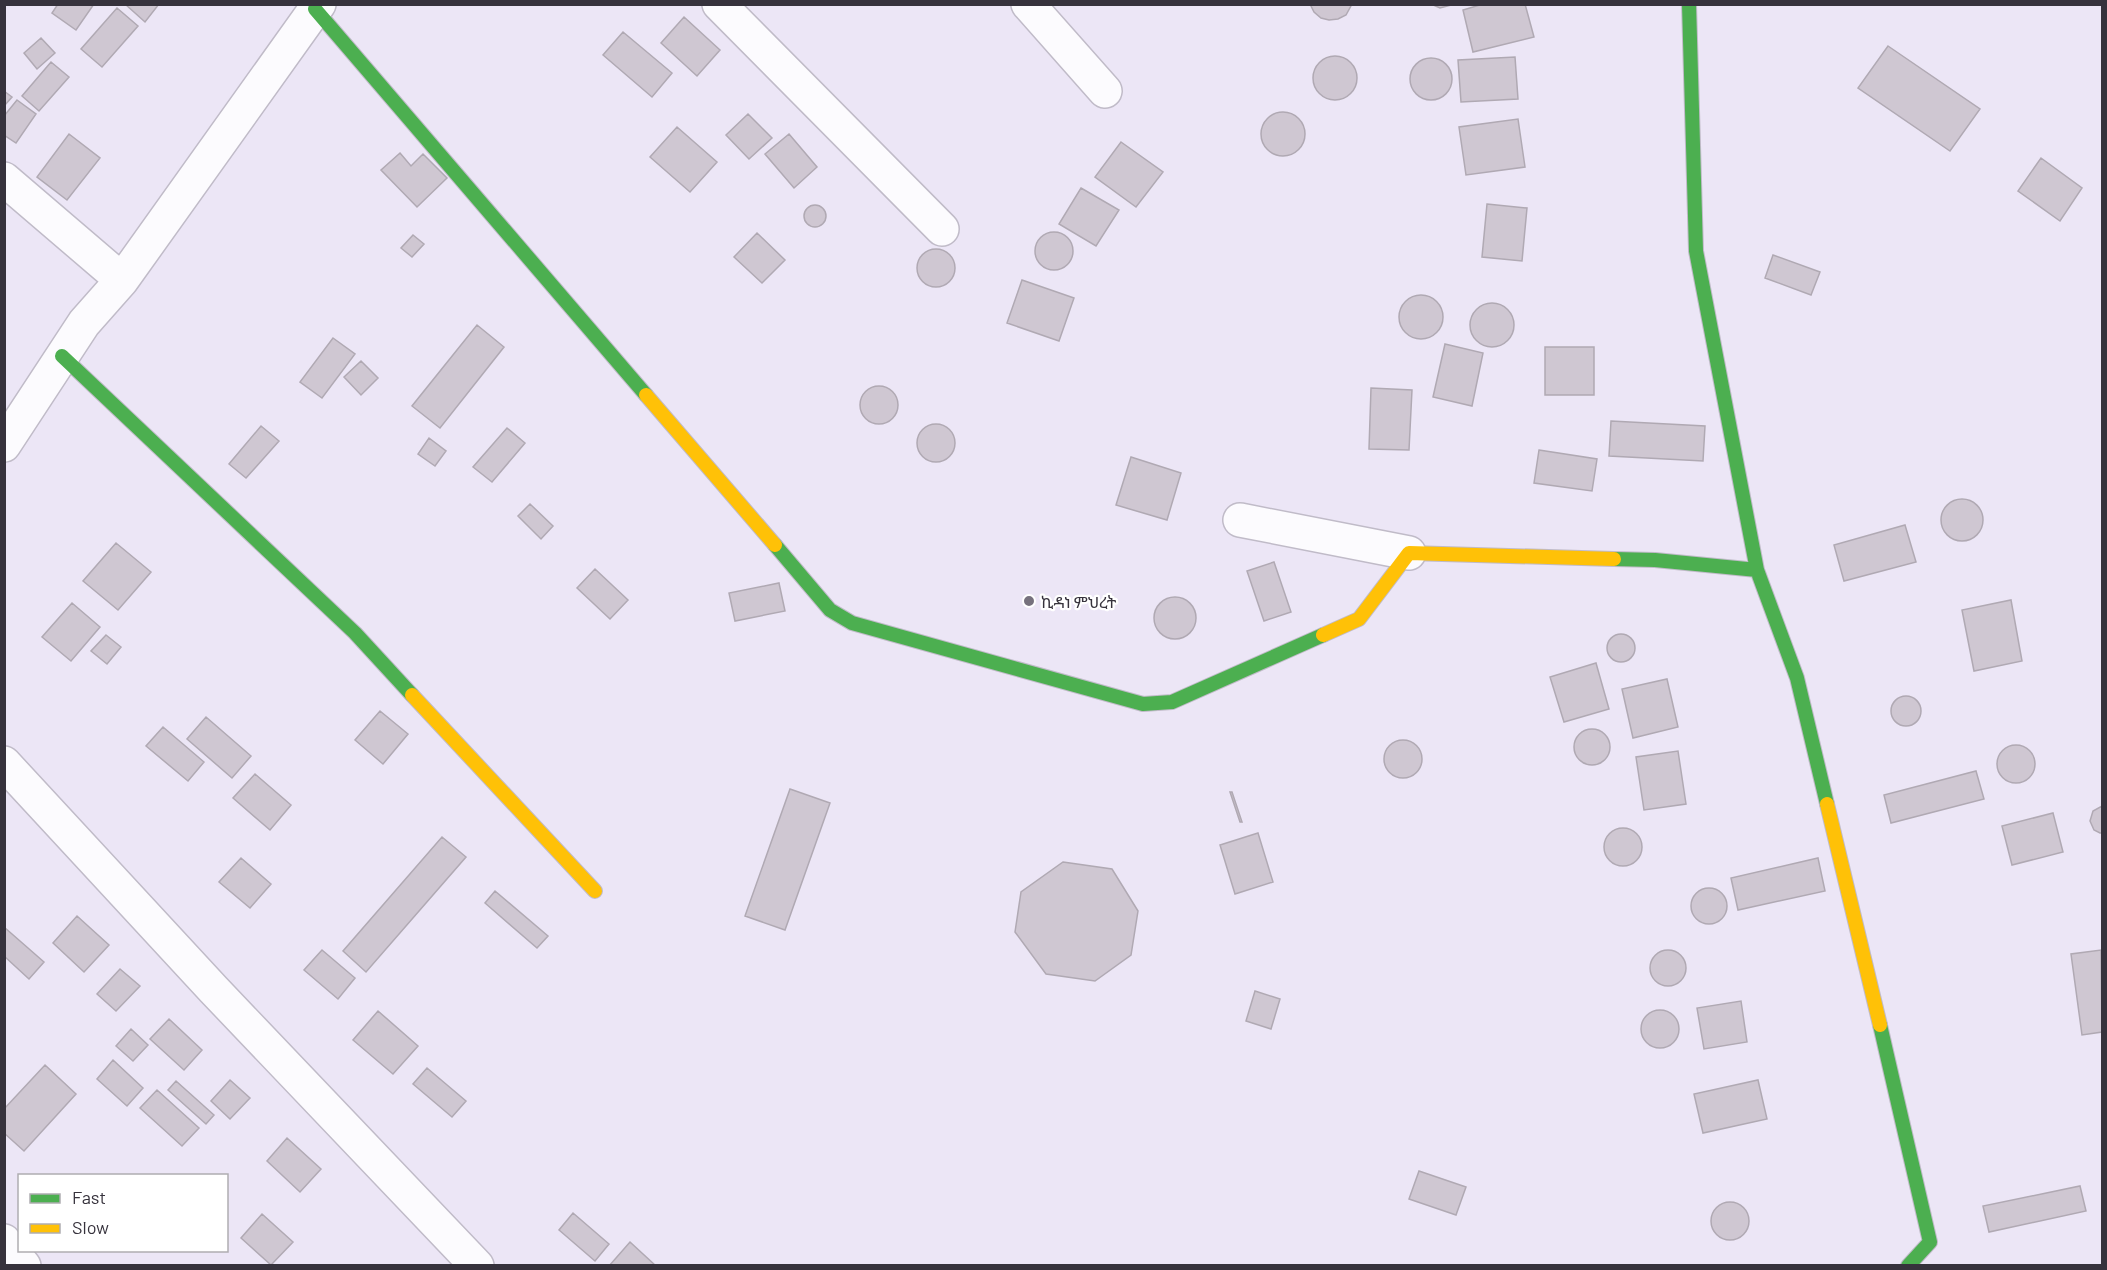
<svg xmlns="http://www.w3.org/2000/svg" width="2107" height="1270" font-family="Barlow,'Noto Sans Ethiopic',sans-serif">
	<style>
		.building { fill: #cfc7d2; stroke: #b0a9b3; stroke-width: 1.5 }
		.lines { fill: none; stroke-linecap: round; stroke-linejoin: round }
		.street-casing { stroke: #c0bbc8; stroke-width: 36 }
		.fast-casing { stroke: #c0bbc8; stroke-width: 16 }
		.slow-casing { stroke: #c0bbc8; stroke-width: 16 }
		.street { stroke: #fcfbfe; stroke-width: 33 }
		.fast { stroke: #4caf50; stroke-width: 14 }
		.slow { stroke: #ffc107; stroke-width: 14 }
		.poi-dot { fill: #76717d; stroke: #fff; stroke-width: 2 }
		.labels { text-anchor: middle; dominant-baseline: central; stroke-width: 4.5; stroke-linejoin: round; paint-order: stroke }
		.poi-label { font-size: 16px; fill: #36323c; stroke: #fff; text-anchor: start }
	</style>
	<rect width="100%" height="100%" fill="#ece6f6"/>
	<!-- building -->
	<path class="building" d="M 58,4 L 94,4 L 76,30 L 52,13 Z
		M 125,4 L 159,4 L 145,22 Z
		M 1310,4 L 1352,4 L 1346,15 L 1338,19 L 1329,20 L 1321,18 L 1314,12 Z
		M 1431,4 L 1455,4 L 1440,8 Z
		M 1483,4 L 1525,4 L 1534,37 L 1473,52 L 1463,10 Z
		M 117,8 L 138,26 L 102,67 L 81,49 Z
		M 684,17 L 720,50 L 697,76 L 661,43 Z
		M 623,32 L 672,73 L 652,97 L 603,55 Z
		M 41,38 L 55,53 L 37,69 L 24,53 Z
		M 1888,46 L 1980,109 L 1950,151 L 1858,88 Z
		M1313 78a22 22 0 1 1 44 0a22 22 0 1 1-44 0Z
		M 1515,57 L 1518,99 L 1461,102 L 1458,60 Z
		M1410 79a21 21 0 1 1 42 0a21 21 0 1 1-42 0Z
		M 51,62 L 69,77 L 39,111 L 22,96 Z
		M 4,91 L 12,97 L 4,106 Z
		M 17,100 L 36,114 L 16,143 L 4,135 L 4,116 Z
		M1261 134a22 22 0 1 1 44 0a22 22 0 1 1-44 0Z
		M 748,114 L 772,138 L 749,159 L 726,135 Z
		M 1518,119 L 1525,167 L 1466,175 L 1459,127 Z
		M 677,127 L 717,162 L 690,192 L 650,157 Z
		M 69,134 L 100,158 L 67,200 L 37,177 Z
		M 789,134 L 817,167 L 794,188 L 765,154 Z
		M 1121,142 L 1163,172 L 1136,207 L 1095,177 Z
		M 400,153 L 411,166 L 423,154 L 447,178 L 417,207 L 381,170 Z
		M 2041,158 L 2082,188 L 2060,221 L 2018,191 Z
		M 1081,188 L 1119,210 L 1096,246 L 1059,224 Z
		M 1487,204 L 1527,208 L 1522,261 L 1482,257 Z
		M804 216a11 11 0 1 1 22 0a11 11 0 1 1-22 0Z
		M1035 251a19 19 0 1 1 38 0a19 19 0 1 1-38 0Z
		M 757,233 L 785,260 L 762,283 L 734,257 Z
		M 413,235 L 424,244 L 412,257 L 401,248 Z
		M917 268a19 19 0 1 1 38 0a19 19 0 1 1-38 0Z
		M 1773,255 L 1820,272 L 1811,295 L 1765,278 Z
		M 1022,280 L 1074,298 L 1059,341 L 1007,323 Z
		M1399 317a22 22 0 1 1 44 0a22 22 0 1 1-44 0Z
		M1470 325a22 22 0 1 1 44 0a22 22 0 1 1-44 0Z
		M 477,325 L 504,347 L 440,428 L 412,406 Z
		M 333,338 L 355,354 L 322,398 L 300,382 Z
		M 1445,344 L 1483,353 L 1472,406 L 1433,397 Z
		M 1545,347 L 1594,347 L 1594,395 L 1545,395 Z
		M 361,361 L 378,378 L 361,395 L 344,377 Z
		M860 405a19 19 0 1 1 38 0a19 19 0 1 1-38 0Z
		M 1371,388 L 1412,390 L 1409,450 L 1369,449 Z
		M 1611,421 L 1705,426 L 1703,461 L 1609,456 Z
		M917 443a19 19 0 1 1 38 0a19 19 0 1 1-38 0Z
		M 261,426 L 279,441 L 246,478 L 229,464 Z
		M 507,428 L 525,443 L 492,482 L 473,467 Z
		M 429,438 L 446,451 L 435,466 L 418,454 Z
		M 1539,450 L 1597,459 L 1592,491 L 1534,483 Z
		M 1131,457 L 1181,473 L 1167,520 L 1116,505 Z
		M1941 520a21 21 0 1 1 42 0a21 21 0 1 1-42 0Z
		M 530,504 L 553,526 L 541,539 L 518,516 Z
		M 1905,525 L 1916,562 L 1844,581 L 1834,545 Z
		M 116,543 L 151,572 L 118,610 L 83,581 Z
		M 1274,562 L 1291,612 L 1264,621 L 1247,571 Z
		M 595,569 L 628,600 L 610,619 L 577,588 Z
		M 779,583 L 785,611 L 735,621 L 729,593 Z
		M1154 618a21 21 0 1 1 42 0a21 21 0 1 1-42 0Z
		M 2011,600 L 2022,661 L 1974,671 L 1962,610 Z
		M 72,603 L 100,627 L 71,661 L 42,637 Z
		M1607 648a14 14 0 1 1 28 0a14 14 0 1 1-28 0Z
		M 106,635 L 121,647 L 107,664 L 91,651 Z
		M 1596,663 L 1609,709 L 1564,722 L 1550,677 Z
		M 1667,679 L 1678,727 L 1633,738 L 1622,689 Z
		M1891 711a15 15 0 1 1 30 0a15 15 0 1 1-30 0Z
		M 380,711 L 408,734 L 383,764 L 355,740 Z
		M 206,717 L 251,756 L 232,778 L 187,739 Z
		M 163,727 L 204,762 L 188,781 L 146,746 Z
		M1574 747a18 18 0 1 1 36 0a18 18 0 1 1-36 0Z
		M1384 759a19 19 0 1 1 38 0a19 19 0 1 1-38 0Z
		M1997 764a19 19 0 1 1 38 0a19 19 0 1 1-38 0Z
		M 1678,751 L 1686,804 L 1644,810 L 1636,757 Z
		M 1976,771 L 1984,799 L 1891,823 L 1884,795 Z
		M 255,774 L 291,805 L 270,830 L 233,798 Z
		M 790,789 L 830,803 L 785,930 L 745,916 Z
		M 1230,792 L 1232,792 L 1242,822 L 1240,822 Z
		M 2102,806 L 2102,833 L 2100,833 L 2094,830 L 2090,821 L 2093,811 Z
		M 2053,813 L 2063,852 L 2012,865 L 2002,826 Z
		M1604 847a19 19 0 1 1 38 0a19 19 0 1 1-38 0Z
		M 1258,833 L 1273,882 L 1235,894 L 1220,845 Z
		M 442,837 L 466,857 L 366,972 L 343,951 Z
		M 241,858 L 271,884 L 250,908 L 219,882 Z
		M 1818,858 L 1825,891 L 1738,910 L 1731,878 Z
		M 1063,862 L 1112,869 L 1138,911 L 1131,955 L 1095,981 L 1046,974 L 1015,932 L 1021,892 Z
		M1691 906a18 18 0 1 1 36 0a18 18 0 1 1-36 0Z
		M 495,891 L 548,936 L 537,948 L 485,903 Z
		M 77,916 L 109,945 L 84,972 L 53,943 Z
		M 4,927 L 44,962 L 29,979 L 4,956 Z
		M 322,950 L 355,978 L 338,999 L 304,970 Z
		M 2101,950 L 2102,1032 L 2082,1035 L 2071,954 Z
		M1650 968a18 18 0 1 1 36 0a18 18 0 1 1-36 0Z
		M 120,969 L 140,986 L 116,1011 L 97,994 Z
		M 1255,991 L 1280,999 L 1271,1029 L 1246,1021 Z
		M 1741,1001 L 1747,1042 L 1704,1049 L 1697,1008 Z
		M1641 1029a19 19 0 1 1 38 0a19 19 0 1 1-38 0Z
		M 378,1011 L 418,1046 L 393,1074 L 353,1040 Z
		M 169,1019 L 202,1050 L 184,1070 L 150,1039 Z
		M 131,1029 L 148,1045 L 133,1061 L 116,1046 Z
		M 113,1060 L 143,1088 L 127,1106 L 97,1079 Z
		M 45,1065 L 76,1094 L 24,1151 L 4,1133 L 4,1109 Z
		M 427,1068 L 466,1101 L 452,1117 L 413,1084 Z
		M 230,1080 L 250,1098 L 230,1119 L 211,1101 Z
		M 1758,1080 L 1767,1119 L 1703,1133 L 1694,1094 Z
		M 176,1081 L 214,1115 L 206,1124 L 168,1090 Z
		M 157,1090 L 199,1128 L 182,1146 L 140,1108 Z
		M 287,1138 L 321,1169 L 300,1192 L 267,1161 Z
		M 1419,1171 L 1466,1187 L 1456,1215 L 1409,1199 Z
		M 2080,1186 L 2086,1211 L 1989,1232 L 1983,1206 Z
		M1711 1221a19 19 0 1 1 38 0a19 19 0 1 1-38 0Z
		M 573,1213 L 609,1244 L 595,1261 L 559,1230 Z
		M 262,1214 L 293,1242 L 271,1265 L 241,1238 Z
		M 630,1242 L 656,1266 L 609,1266 Z"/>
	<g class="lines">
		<defs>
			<path id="street" d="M 719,4 L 942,229
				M 1028,4 L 1105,91
				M 4,179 L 122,280
				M 4,445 L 84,323 L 122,280 L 319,4
				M 1240,520 L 1409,553
				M 4,763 L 214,990 L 477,1266
				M 4,1241 L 24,1266"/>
			<path id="fast" d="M 1689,4 L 1696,251 L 1757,570 L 1797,678 L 1827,804
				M 315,9 L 646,395
				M 62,356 L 355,633 L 412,695
				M 775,545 L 830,610 L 852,623 L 1143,704 L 1172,702 L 1323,635
				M 1614,559 L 1655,560 L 1757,570
				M 1880,1025 L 1930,1242 L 1908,1266"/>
			<path id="slow" d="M 646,395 L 775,545
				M 1323,635 L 1359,619 L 1409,553 L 1614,559
				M 412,695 L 595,891
				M 1827,804 L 1880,1025"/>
		</defs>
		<!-- street casing -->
		<use href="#street" class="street-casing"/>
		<!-- fast casing -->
		<use href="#fast" class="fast-casing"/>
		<!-- slow casing -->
		<use href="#slow" class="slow-casing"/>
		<!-- street -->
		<use href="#street" class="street"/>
		<!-- fast -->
		<use href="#fast" class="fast"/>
		<!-- slow -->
		<use href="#slow" class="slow"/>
	</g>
	<!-- markers -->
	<circle class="poi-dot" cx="1029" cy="601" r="6"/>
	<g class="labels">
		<!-- poi labels -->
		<g class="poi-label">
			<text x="1041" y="601">ኪዳነ ምህረት</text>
		</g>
	</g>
	<!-- border -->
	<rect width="2107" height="1270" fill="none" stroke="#36323c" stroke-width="12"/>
	<!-- legend -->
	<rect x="18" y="1174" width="210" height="78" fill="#ffffff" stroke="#afadb1" stroke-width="1.5"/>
	<rect x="30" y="1194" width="30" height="9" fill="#4caf50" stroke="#afadb1" stroke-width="1.5"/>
	<text x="72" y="1204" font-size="18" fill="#36323c">Fast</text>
	<rect x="30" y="1224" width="30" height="9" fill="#ffc107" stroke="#afadb1" stroke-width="1.5"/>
	<text x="72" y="1234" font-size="18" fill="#36323c">Slow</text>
</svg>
